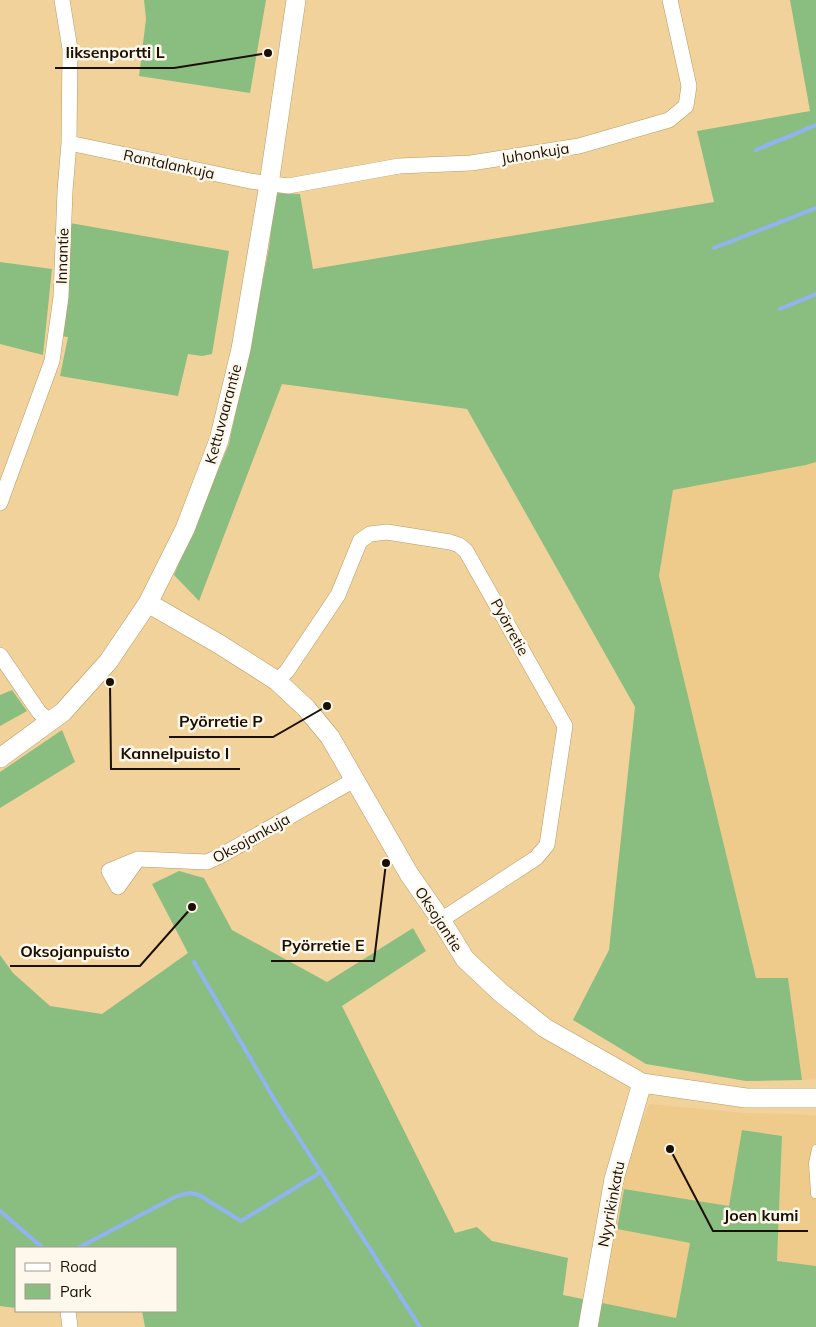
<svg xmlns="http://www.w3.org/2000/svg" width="816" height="1327" font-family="Mulish,sans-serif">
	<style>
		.built { fill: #eeca8b }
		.green { fill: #8abe81 }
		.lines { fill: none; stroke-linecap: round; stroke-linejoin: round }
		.stream { stroke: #90b4f2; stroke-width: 4 }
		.service-casing { stroke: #b99a64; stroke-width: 9 }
		.minor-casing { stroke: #b99a64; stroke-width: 16 }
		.tertiary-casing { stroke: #b99a64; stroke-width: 20 }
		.service { stroke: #fff; stroke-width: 8 }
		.minor { stroke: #fff; stroke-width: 15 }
		.tertiary { stroke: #fff; stroke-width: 19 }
		.labels { text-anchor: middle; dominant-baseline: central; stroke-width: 5; stroke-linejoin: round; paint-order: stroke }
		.street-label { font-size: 15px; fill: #1a0f00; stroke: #fef7ec }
		.leader { fill: none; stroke: #1a0f00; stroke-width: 2 }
		.callout-dot { fill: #1a0f00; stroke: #fef7ec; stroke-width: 2 }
		.callout-label { font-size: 16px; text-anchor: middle; font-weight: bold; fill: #1a0f00; stroke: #fef7ec; stroke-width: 5; stroke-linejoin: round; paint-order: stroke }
	</style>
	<rect width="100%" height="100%" fill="#f2d29b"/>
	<!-- built -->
	<path class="built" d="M 816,462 L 816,1079 L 802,1080 L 788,979 L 756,979 L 659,576 L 673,490 L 806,465 Z
		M 649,1104 L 744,1113 L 816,1115 L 816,1266 L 777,1262 L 782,1136 L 743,1130 L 730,1206 L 624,1189 L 617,1229 L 690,1243 L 676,1318 L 597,1302 L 620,1178 Z"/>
	<!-- green -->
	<path class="green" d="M 144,0 L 266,0 L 250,93 L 139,76 L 146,19 Z
		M 790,0 L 816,0 L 816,462 L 806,465 L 673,490 L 659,576 L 756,978 L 788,978 L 802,1080 L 746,1081 L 646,1064 L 573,1020 L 609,950 L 635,707 L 467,409 L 282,384 L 199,601 L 174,575 L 229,444 L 269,248 L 275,193 L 300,194 L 313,269 L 714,202 L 697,131 L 810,111 Z
		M 70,223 L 229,251 L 212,354 L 202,356 L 188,354 L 178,396 L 60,376 L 68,337 L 60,336 Z
		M 0,262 L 52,269 L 43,355 L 0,344 Z
		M 12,690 L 27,711 L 0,726 L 0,695 Z
		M 62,730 L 75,762 L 0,808 L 0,772 Z
		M 179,871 L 204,878 L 232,930 L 327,982 L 413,928 L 426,951 L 342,1006 L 455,1233 L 477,1227 L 492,1241 L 568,1258 L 563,1295 L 676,1318 L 690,1243 L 617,1229 L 624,1189 L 729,1206 L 742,1130 L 782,1136 L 777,1261 L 816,1266 L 816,1327 L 145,1327 L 142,1311 L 176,1311 L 176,1248 L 16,1248 L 16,1308 L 0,1306 L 0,955 L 13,973 L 50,1006 L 102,1014 L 188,953 L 152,884 Z"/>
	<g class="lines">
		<!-- stream -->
		<path class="stream" d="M 756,150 L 816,125
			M 714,248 L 816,208
			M 780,309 L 816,294
			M 194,962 L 277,1104 L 420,1327
			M 0,1211 L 43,1248
			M 78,1248 L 177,1196 L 190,1193 L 199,1195 L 241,1221 L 321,1172"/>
		<defs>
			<path id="service" d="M 815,1194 L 813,1163 L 816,1149"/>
			<path id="minor" d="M 69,143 L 250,181 L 288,186 L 399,166 L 471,163 L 579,146 L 669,120 L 686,106 L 689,86 L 670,0
				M 0,503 L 52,361 L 61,297 L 65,191 L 69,143 L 70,49 L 62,0
				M 0,655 L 39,712 L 50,722
				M 277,681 L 287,671 L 338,595 L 360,541 L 370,534 L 387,532 L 450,542 L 459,545 L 466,551 L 565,726 L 547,845 L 536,858 L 441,920
				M 138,859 L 118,887 L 109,871 L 138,859 L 207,862 L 222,855 L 354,780
				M 68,1311 L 70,1327"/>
			<path id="tertiary" d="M 148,603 L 219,644 L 277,681 L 306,708 L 330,737 L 409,874 L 441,920 L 465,959 L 500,992 L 545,1028 L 642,1083 L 746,1098 L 816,1098
				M 0,758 L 63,712 L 108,662 L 148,603 L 185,529 L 219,440 L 241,349 L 269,184 L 296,0
				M 588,1327 L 614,1179 L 642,1083"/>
		</defs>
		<!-- service casing -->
		<use href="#service" class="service-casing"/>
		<!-- minor casing -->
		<use href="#minor" class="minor-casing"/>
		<!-- tertiary casing -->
		<use href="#tertiary" class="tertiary-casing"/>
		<!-- service -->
		<use href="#service" class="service"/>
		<!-- minor -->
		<use href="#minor" class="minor"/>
		<!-- tertiary -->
		<use href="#tertiary" class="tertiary"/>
	</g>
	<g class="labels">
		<!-- street labels -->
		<g class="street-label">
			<text transform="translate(535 153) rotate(-9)">Juhonkuja</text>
			<text transform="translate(169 164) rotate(12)">Rantalankuja</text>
			<text transform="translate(62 256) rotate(-88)">Innantie</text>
			<text transform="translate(223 414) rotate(-75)">Kettuvaarantie</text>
			<text transform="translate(510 627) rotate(61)">Pyörretie</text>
			<text transform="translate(251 838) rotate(-29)">Oksojankuja</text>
			<text transform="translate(439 919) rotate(57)">Oksojantie</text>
			<text transform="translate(611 1204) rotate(-79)">Nyyrikinkatu</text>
		</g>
	</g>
	<!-- callouts -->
	<path class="leader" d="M268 53L174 68H55M327 706L273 737H169M110 682L111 769H240M386 863L374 961H271M192 907L140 966H10M670 1149L713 1231H808"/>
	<g class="callout-dot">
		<circle cx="268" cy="53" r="5"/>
		<circle cx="327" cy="706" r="5"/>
		<circle cx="110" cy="682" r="5"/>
		<circle cx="386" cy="863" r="5"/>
		<circle cx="192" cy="907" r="5"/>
		<circle cx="670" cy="1149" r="5"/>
	</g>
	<g class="callout-label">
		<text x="115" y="58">Iiksenportti L</text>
		<text x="221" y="727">Pyörretie P</text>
		<text x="175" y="759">Kannelpuisto I</text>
		<text x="323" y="951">Pyörretie E</text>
		<text x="75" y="957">Oksojanpuisto</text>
		<text x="761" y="1221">Joen kumi</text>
	</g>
	<!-- legend -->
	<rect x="15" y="1247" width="162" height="65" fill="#fef7ec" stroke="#a39a8e"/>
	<rect x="25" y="1263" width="25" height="8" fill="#ffffff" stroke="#a39a8e"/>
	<text x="60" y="1272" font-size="15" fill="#1a0f00">Road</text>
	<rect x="25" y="1284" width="25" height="15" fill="#8abe81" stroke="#a39a8e"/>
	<text x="60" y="1297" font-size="15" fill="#1a0f00">Park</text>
</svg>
